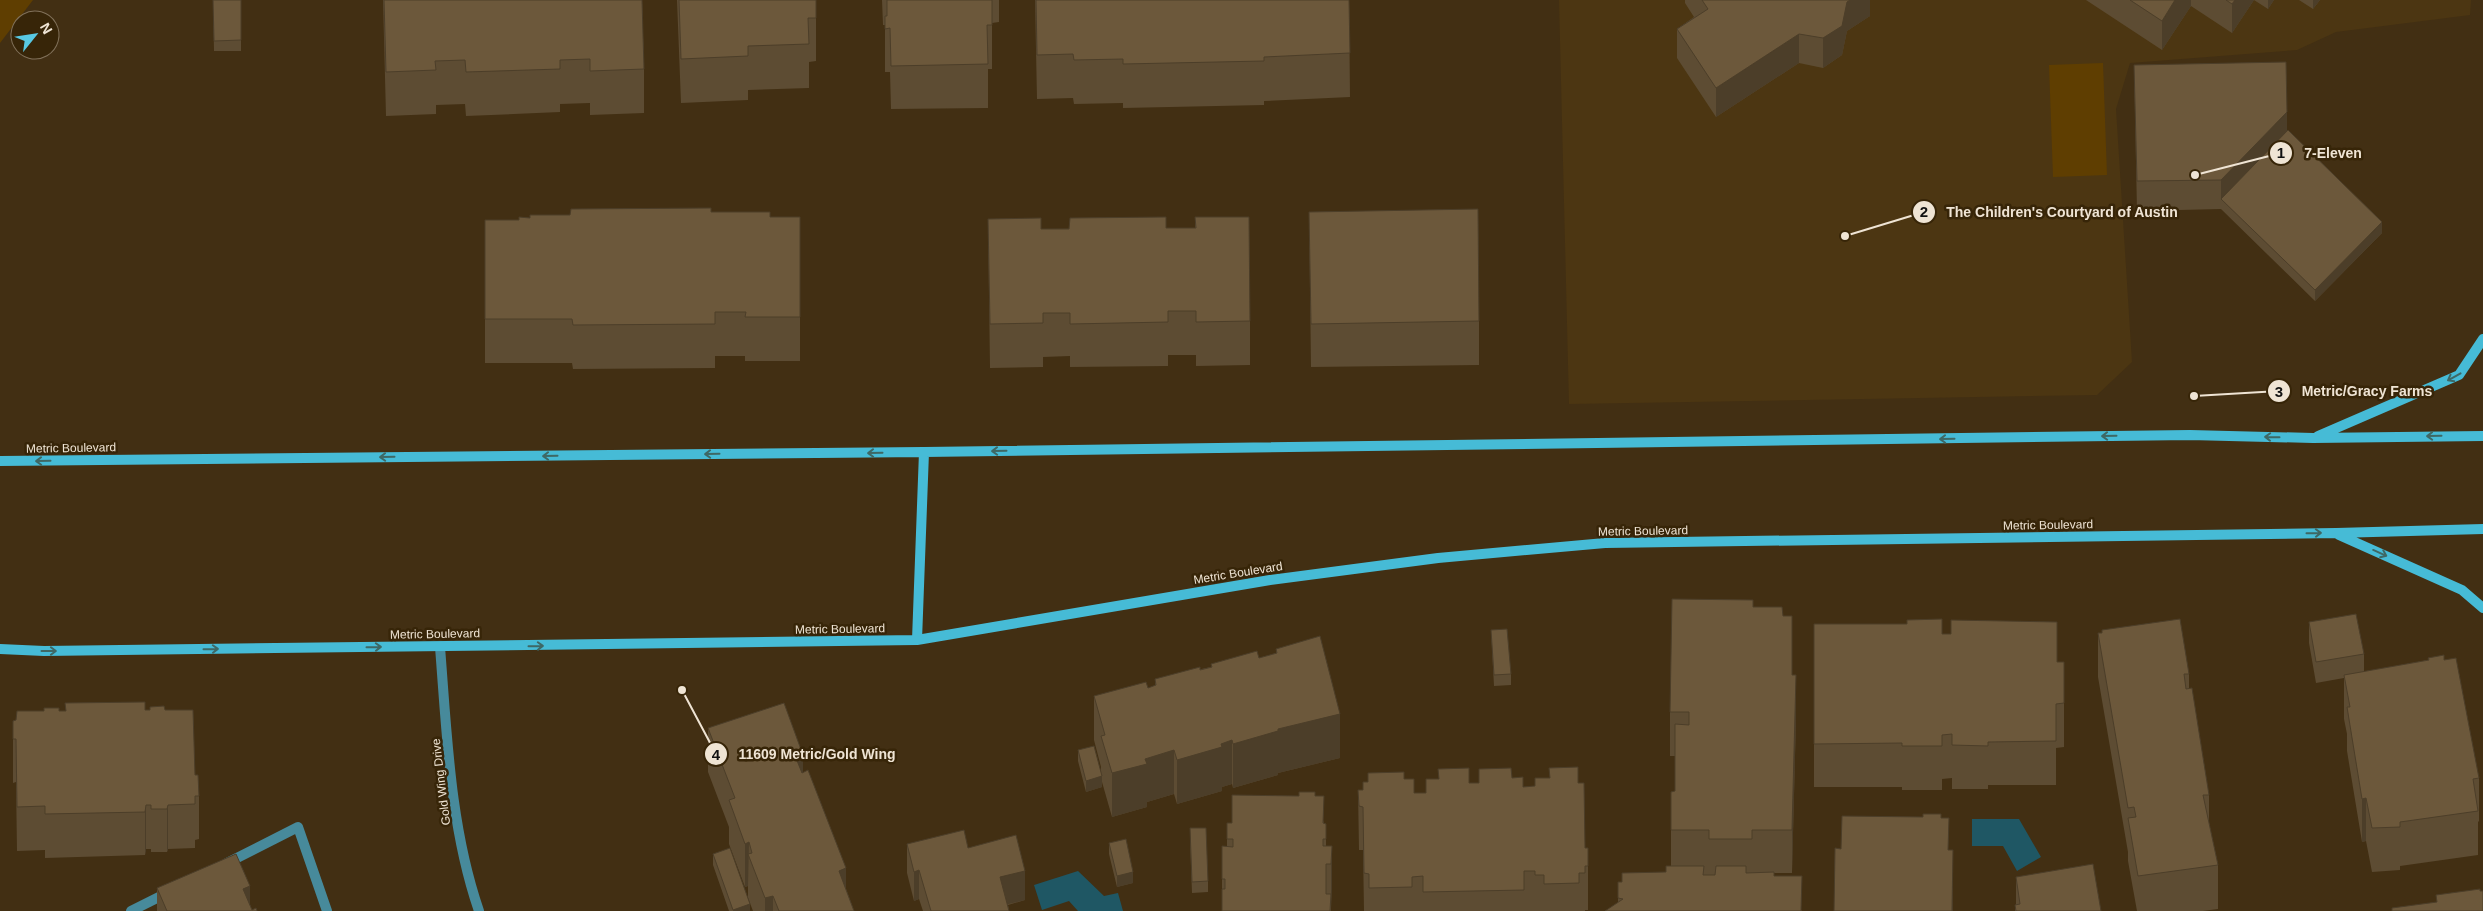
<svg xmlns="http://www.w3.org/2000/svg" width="2483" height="911" font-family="Helvetica,sans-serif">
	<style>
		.built { fill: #4c3612 }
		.green { fill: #5f3e01 }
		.water { fill: #1f5764 }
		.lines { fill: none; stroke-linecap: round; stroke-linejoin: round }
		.service { stroke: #478a9b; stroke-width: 10 }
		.minor { stroke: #478a9b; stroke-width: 10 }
		.secondary { stroke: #46bbd6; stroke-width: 10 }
		.wall { fill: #5d4c33 }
		.shaded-wall { fill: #4c3e29 }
		.building { fill: #6c583b; stroke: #4c3e29 }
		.oneway { stroke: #3e6865 }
		.labels { text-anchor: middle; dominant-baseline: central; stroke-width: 5; stroke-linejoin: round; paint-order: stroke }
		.street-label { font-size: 12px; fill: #efe4d4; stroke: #372508 }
		.leader { fill: none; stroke: #efe4d4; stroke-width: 2 }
		.callout-dot { fill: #efe4d4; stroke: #372508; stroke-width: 2 }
		.mark-label { font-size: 15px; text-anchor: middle; font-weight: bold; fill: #111 }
		.callout-label { font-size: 14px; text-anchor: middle; font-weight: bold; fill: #efe4d4; stroke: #372508; stroke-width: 5; stroke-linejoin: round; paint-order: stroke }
	</style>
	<rect width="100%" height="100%" fill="#422f13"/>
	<!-- built -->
	<path class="built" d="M 1559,0 L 2471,0 L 2470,15 L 2336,32 L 2297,50 L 2130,63 L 2116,109 L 2132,362 L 2097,395 L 1569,404 Z"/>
	<!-- green -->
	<path class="green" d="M 0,0 L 33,0 L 0,43 Z
		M 2103,63 L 2107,175 L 2053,177 L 2049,65 Z"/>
	<!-- water -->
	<path class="water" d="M 1972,819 L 2019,819 L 2041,857 L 2017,871 L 2003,846 L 1972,846 Z
		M 1078,871 L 1104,896 L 1118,893 L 1123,911 L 1078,911 L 1069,901 L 1042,910 L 1034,885 Z"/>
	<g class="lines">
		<!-- service -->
		<path class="service" d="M 227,863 L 298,827 L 327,911
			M 131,911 L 169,892"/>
		<!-- minor -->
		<path class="minor" d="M 440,647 C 447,735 450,827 479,911"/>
		<!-- secondary -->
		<path class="secondary" d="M 2318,436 L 2459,375 L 2483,339
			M 0,461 L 924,452 L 2190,435 L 2313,438 L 2483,436
			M 2339,535 L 2462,590 L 2483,608
			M 917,640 L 924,452
			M 0,649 L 44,651 L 917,640 L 1270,580 L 1438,558 L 1605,543 L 2336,533 L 2483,529"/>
	</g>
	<!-- wall -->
	<path class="wall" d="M 213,0 L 241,0 L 241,51 L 214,51 Z
		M 383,0 L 642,0 L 644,69 L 644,113 L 590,115 L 590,103 L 560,104 L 560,112 L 466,116 L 465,104 L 436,105 L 436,114 L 386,116 Z
		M 677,0 L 816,0 L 816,61 L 809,62 L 809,88 L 748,90 L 748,100 L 681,103 Z
		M 882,0 L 999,0 L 999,22 L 992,23 L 992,69 L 988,69 L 988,108 L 891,109 L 890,72 L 885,72 L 885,25 L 883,25 Z
		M 1035,0 L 1349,0 L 1350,97 L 1264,101 L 1264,105 L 1123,108 L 1123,103 L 1074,104 L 1073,98 L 1037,99 Z
		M 1685,0 L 1870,0 L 1870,16 L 1847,31 L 1842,55 L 1823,68 L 1799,63 L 1716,117 L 1677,58 L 1677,29 L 1694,17 L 1685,3 Z
		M 2086,0 L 2274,0 L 2268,9 L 2254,0 L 2232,33 L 2191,6 L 2162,50 Z
		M 2299,0 L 2320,0 L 2313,9 Z
		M 2134,65 L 2287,130 L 2382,233 L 2315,301 L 2221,209 L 2137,211 Z
		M 711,212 L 770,217 L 800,217 L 800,361 L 745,361 L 745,356 L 715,356 L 715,368 L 573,369 L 572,363 L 485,363 L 485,220 L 519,220 L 530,218 L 570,215 Z
		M 1309,212 L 1479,321 L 1479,365 L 1311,367 Z
		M 1195,217 L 1250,321 L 1250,365 L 1196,366 L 1196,355 L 1168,355 L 1168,366 L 1070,367 L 1070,356 L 1043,357 L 1043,367 L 990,368 L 988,219 L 1041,229 L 1166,228 L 1195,228 Z
		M 1753,607 L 1783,616 L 1792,675 L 1796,718 L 1792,873 L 1774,873 L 1774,876 L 1802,911 L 1618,903 L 1618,882 L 1622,882 L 1666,872 L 1671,866 L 1671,792 L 1675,791 L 1675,756 L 1670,756 L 1670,712 Z
		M 2309,622 L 2364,654 L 2364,672 L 2428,660 L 2428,658 L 2479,778 L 2479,821 L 2478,822 L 2478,855 L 2400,866 L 2400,870 L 2372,872 L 2366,841 L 2362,842 L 2347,751 L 2347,734 L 2344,719 L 2344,678 L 2316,683 L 2309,643 Z
		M 1814,624 L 1942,634 L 2057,662 L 2064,662 L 2064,747 L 2056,748 L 2056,785 L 1988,785 L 1988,789 L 1952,789 L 1952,778 L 1942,779 L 1942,790 L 1902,790 L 1902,787 L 1814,787 Z
		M 1491,630 L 1511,674 L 1511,685 L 1494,686 Z
		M 2098,633 L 2189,674 L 2189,688 L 2209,795 L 2209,823 L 2218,865 L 2218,909 L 2203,911 L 2137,911 L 2128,861 L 2128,852 L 2098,677 Z
		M 1276,649 L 1340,758 L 1278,773 L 1278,775 L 1233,788 L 1232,784 L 1222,787 L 1222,791 L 1177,804 L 1174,794 L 1147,802 L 1147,807 L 1112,817 L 1102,782 L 1102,787 L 1086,792 L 1078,761 L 1078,750 L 1101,774 L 1101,767 L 1094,740 L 1094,696 L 1148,688 L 1155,686 L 1155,679 L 1211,667 L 1211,664 L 1259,658 L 1276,653 Z
		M 165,710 L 195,775 L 199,796 L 199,839 L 195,840 L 195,848 L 168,849 L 167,852 L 151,852 L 151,849 L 146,849 L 145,855 L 45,858 L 45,850 L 17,851 L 16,782 L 13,783 L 13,721 L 59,711 Z
		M 708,728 L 803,772 L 854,911 L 753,911 L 748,898 L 748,886 L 745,887 L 729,844 L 729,827 L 708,772 Z
		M 1368,773 L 1404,779 L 1414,793 L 1426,793 L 1469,783 L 1479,783 L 1512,778 L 1523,787 L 1578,783 L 1585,848 L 1588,848 L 1588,910 L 1585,910 L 1585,911 L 1364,911 L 1363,850 L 1359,850 L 1358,790 L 1363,790 L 1368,782 Z
		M 1315,796 L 1324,823 L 1326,824 L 1326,846 L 1332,846 L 1331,911 L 1222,911 L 1222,846 L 1227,847 L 1227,823 L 1232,823 Z
		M 1190,839 L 1208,881 L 1208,892 L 1192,893 Z
		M 1109,843 L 1133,883 L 1117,887 L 1109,854 Z
		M 907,844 L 968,848 L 1025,900 L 1008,905 L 1009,911 L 923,911 L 919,899 L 914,901 L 907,873 Z
		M 713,854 L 750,911 L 729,911 L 713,865 Z
		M 2016,877 L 2101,911 L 2015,911 L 2015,905 L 2016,905 Z
		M 157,888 L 250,905 L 252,910 L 257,911 L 157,911 Z"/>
	<!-- shaded-wall -->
	<path class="shaded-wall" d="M 1850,0 L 1870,0 L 1870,16 L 1847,31 L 1842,55 L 1823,68 L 1823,38 L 1847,2 Z
		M 2175,0 L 2191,0 L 2191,6 L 2162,50 L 2162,21 Z
		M 2235,0 L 2254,0 L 2232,33 L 2232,4 Z
		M 2268,0 L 2274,0 L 2268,9 Z
		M 2313,0 L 2320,0 L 2313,9 Z
		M 1799,34 L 1799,63 L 1716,117 L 1716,88 Z
		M 2287,112 L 2287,141 L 2221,199 L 2221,180 Z
		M 2382,222 L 2382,233 L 2315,301 L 2315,290 Z
		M 1796,675 L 1796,718 L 1792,873 L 1792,830 Z
		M 1340,714 L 1340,758 L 1278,773 L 1278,775 L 1233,788 L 1233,744 L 1278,729 Z
		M 1232,740 L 1232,784 L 1222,787 L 1222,791 L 1177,804 L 1177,760 Z
		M 1174,750 L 1174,794 L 1147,802 L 1147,807 L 1112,817 L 1112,773 L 1145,759 Z
		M 803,755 L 803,798 L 796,758 Z
		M 1102,776 L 1102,787 L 1086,792 L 1086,781 Z
		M 2366,798 L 2366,841 L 2362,842 L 2362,799 Z
		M 146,805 L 146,849 L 145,855 L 145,812 Z
		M 168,805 L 168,849 L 167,852 L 167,809 Z
		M 749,842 L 748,886 L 745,887 L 745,844 Z
		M 1332,846 L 1332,890 L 1331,908 L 1331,864 Z
		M 1953,850 L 1953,911 L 1952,911 Z
		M 846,868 L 846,911 L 839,871 Z
		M 919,870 L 919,899 L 914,901 L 914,872 Z
		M 1025,871 L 1025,900 L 1000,906 L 1000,877 Z
		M 1133,872 L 1133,883 L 1117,887 L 1117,876 Z
		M 250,886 L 250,911 L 243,889 Z
		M 773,896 L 773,911 L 765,911 L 765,898 Z
		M 750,904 L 750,911 L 733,911 L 733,910 Z"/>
	<!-- building -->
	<path class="building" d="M 213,0 L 241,0 L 241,40 L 214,41 Z
		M 384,0 L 642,0 L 644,69 L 590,71 L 590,59 L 560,60 L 560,69 L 466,72 L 465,60 L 435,61 L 436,70 L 386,72 Z
		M 679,0 L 816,0 L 816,18 L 808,18 L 809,44 L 748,46 L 748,56 L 681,59 Z
		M 887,0 L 992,0 L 992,25 L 987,25 L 988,64 L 891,66 L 890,28 L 885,29 L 885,16 L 887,16 Z
		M 1036,0 L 1349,0 L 1350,53 L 1264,57 L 1264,61 L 1123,64 L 1123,59 L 1074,60 L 1073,54 L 1037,55 Z
		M 1702,0 L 1850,0 L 1847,2 L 1842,26 L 1823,38 L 1799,34 L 1716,88 L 1677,29 L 1708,9 Z
		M 2130,0 L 2175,0 L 2162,21 Z
		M 2226,0 L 2235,0 L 2232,4 Z
		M 2286,62 L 2287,112 L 2221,180 L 2137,181 L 2134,65 Z
		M 2288,130 L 2382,222 L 2315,290 L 2221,199 Z
		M 711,208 L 711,212 L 770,212 L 770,217 L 800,217 L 800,317 L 745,317 L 746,312 L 715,312 L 715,324 L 573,325 L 572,319 L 485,319 L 485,220 L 519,220 L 519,217 L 530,218 L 530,215 L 570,215 L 571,209 Z
		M 1478,209 L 1479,321 L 1311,324 L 1309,212 Z
		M 1166,217 L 1166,228 L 1196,228 L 1195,217 L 1249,217 L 1250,321 L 1196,322 L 1196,311 L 1168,311 L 1168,322 L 1070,324 L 1070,313 L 1043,313 L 1043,323 L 990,324 L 988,219 L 1041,218 L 1041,229 L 1069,229 L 1070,218 Z
		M 1672,599 L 1753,600 L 1753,607 L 1782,607 L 1783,616 L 1792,616 L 1792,675 L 1796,675 L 1792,830 L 1752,830 L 1752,839 L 1709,839 L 1709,830 L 1671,830 L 1671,792 L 1675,791 L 1675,724 L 1689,725 L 1689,712 L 1670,712 Z
		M 2356,614 L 2364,654 L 2316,662 L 2309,622 Z
		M 1942,619 L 1942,634 L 1951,634 L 1951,620 L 2057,622 L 2057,662 L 2064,662 L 2064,703 L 2056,704 L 2056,741 L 1988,742 L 1988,746 L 1952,745 L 1952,734 L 1942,735 L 1942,746 L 1902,746 L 1902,743 L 1814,744 L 1814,624 L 1907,624 L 1907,620 Z
		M 2180,619 L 2189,674 L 2184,674 L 2186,689 L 2192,688 L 2209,795 L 2203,795 L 2218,865 L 2138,876 L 2128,818 L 2136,817 L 2134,807 L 2128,808 L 2098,633 L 2102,633 L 2102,630 Z
		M 1507,629 L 1511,674 L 1494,675 L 1491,630 Z
		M 1320,636 L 1340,714 L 1278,729 L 1278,731 L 1233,744 L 1232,740 L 1221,744 L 1222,747 L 1177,760 L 1174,750 L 1145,759 L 1147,764 L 1112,773 L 1101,736 L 1105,735 L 1094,696 L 1146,682 L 1148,688 L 1156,685 L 1155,679 L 1200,667 L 1200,670 L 1212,667 L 1211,664 L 1257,651 L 1259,658 L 1277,653 L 1276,649 Z
		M 2444,655 L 2444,660 L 2456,658 L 2479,778 L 2473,779 L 2478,811 L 2400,822 L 2400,827 L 2372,828 L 2366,798 L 2362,799 L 2347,707 L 2350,707 L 2344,675 L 2429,660 L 2428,658 Z
		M 145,702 L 145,710 L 150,710 L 150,707 L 164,706 L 165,710 L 193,710 L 195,775 L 198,775 L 199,796 L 195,796 L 195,804 L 168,805 L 167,809 L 151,809 L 151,805 L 146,805 L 145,812 L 45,814 L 45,806 L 17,807 L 16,739 L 13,739 L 13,721 L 16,720 L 17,711 L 44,711 L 44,708 L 59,708 L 59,711 L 66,711 L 65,703 Z
		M 784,703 L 803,755 L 796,758 L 802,773 L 808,770 L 846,868 L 839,871 L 854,911 L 779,911 L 773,896 L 765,898 L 748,854 L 752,853 L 749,842 L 745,844 L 729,800 L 735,798 L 708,728 Z
		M 1094,746 L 1102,776 L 1086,781 L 1078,750 Z
		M 1578,767 L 1578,783 L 1584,783 L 1585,848 L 1588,848 L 1588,866 L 1585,866 L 1585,873 L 1579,873 L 1579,883 L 1544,884 L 1544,875 L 1535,875 L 1535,871 L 1524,871 L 1524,890 L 1423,892 L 1423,876 L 1412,877 L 1412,887 L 1369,888 L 1369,874 L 1364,873 L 1363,807 L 1359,806 L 1358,790 L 1363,790 L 1363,782 L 1368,782 L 1368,773 L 1404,772 L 1404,779 L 1414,779 L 1414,793 L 1426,793 L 1426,779 L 1439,779 L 1438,769 L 1469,768 L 1469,783 L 1479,783 L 1479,769 L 1511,768 L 1512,778 L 1523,777 L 1523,787 L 1535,786 L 1535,778 L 1550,778 L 1549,768 Z
		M 1299,792 L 1315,792 L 1315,796 L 1324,796 L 1323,823 L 1326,824 L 1326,839 L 1323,839 L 1323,846 L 1332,846 L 1331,864 L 1326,864 L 1326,894 L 1331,894 L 1330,911 L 1222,911 L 1222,889 L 1225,889 L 1225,879 L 1222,879 L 1222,846 L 1233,847 L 1233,839 L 1227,839 L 1227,823 L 1232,823 L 1232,795 L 1299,796 Z
		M 1923,814 L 1941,814 L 1941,818 L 1949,818 L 1948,850 L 1953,850 L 1952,911 L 1834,911 L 1835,848 L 1841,849 L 1842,816 L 1923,817 Z
		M 1190,828 L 1206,828 L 1208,881 L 1192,882 Z
		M 964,830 L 968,848 L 1016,835 L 1025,871 L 1000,877 L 1009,911 L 931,911 L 919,870 L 914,872 L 907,844 Z
		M 1126,839 L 1133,872 L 1117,876 L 1109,843 Z
		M 730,848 L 750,904 L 733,910 L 713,854 Z
		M 236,854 L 250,886 L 243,889 L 252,910 L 256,908 L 257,911 L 167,911 L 157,888 Z
		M 2093,864 L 2101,911 L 2016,911 L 2015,905 L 2020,904 L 2016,877 Z
		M 1666,866 L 1704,866 L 1703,875 L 1715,875 L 1716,866 L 1746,866 L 1746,873 L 1774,872 L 1774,876 L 1802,876 L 1801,911 L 1605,911 L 1623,899 L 1618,898 L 1618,882 L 1622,882 L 1622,873 L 1666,872 Z
		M 2480,889 L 2480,891 L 2483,891 L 2483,911 L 2392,911 L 2392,908 L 2437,902 L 2436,895 Z"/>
	<!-- one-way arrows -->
	<defs><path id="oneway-shaft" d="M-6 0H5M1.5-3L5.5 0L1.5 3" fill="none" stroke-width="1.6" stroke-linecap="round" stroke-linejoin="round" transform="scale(1.25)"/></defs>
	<g class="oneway">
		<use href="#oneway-shaft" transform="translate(2454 377) rotate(151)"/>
		<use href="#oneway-shaft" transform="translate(2109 436) rotate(179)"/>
		<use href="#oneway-shaft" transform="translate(2434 436) rotate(179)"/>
		<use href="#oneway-shaft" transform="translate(2272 437) rotate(-179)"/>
		<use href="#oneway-shaft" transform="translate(1947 439) rotate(179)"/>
		<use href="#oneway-shaft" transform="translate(999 451) rotate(179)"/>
		<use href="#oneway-shaft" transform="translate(875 453) rotate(179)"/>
		<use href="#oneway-shaft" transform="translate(712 454) rotate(179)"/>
		<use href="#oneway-shaft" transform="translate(550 456) rotate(179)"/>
		<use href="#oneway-shaft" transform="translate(387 457) rotate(179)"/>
		<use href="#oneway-shaft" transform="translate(43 461) rotate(179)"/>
		<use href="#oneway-shaft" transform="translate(2314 533) rotate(-1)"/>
		<use href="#oneway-shaft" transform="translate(2380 553) rotate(24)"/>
		<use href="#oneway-shaft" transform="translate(536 646) rotate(-1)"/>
		<use href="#oneway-shaft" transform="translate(374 647) rotate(-1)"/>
		<use href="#oneway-shaft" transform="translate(211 649) rotate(-1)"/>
		<use href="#oneway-shaft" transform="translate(49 651)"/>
	</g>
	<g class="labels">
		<!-- street labels -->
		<g class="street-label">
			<text transform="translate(71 448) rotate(-1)">Metric Boulevard</text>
			<text transform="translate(2048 525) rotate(-1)">Metric Boulevard</text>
			<text transform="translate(1643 531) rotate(-1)">Metric Boulevard</text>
			<text transform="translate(1238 573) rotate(-9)">Metric Boulevard</text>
			<text transform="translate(840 629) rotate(-1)">Metric Boulevard</text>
			<text transform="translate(435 634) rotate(-1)">Metric Boulevard</text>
			<text transform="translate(441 782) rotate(-97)">Gold Wing Drive</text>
		</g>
	</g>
	<!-- callouts -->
	<path class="leader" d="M2195 175L2281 153M1845 236L1924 212M2194 396L2279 391M682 690L716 754"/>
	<g class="callout-dot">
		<circle cx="2195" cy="175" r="5"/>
		<circle cx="1845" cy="236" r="5"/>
		<circle cx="2194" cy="396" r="5"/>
		<circle cx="682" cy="690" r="5"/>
		<circle cx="2281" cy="153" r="12"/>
		<circle cx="1924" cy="212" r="12"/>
		<circle cx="2279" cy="391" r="12"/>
		<circle cx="716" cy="754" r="12"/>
	</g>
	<g class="mark-label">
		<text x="2281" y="158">1</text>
		<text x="1924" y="217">2</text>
		<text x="2279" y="397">3</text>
		<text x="716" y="760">4</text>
	</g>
	<g class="callout-label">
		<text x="2333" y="158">7-Eleven</text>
		<text x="2062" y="217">The Children's Courtyard of Austin</text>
		<text x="2367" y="396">Metric/Gracy Farms</text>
		<text x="817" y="759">11609 Metric/Gold Wing</text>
	</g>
	<!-- north arrow -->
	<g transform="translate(35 35) rotate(60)"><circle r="24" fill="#372508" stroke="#81715a"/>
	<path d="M0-4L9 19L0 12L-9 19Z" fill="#58c9e3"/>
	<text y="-8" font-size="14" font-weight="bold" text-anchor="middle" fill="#efe4d4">N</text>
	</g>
</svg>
